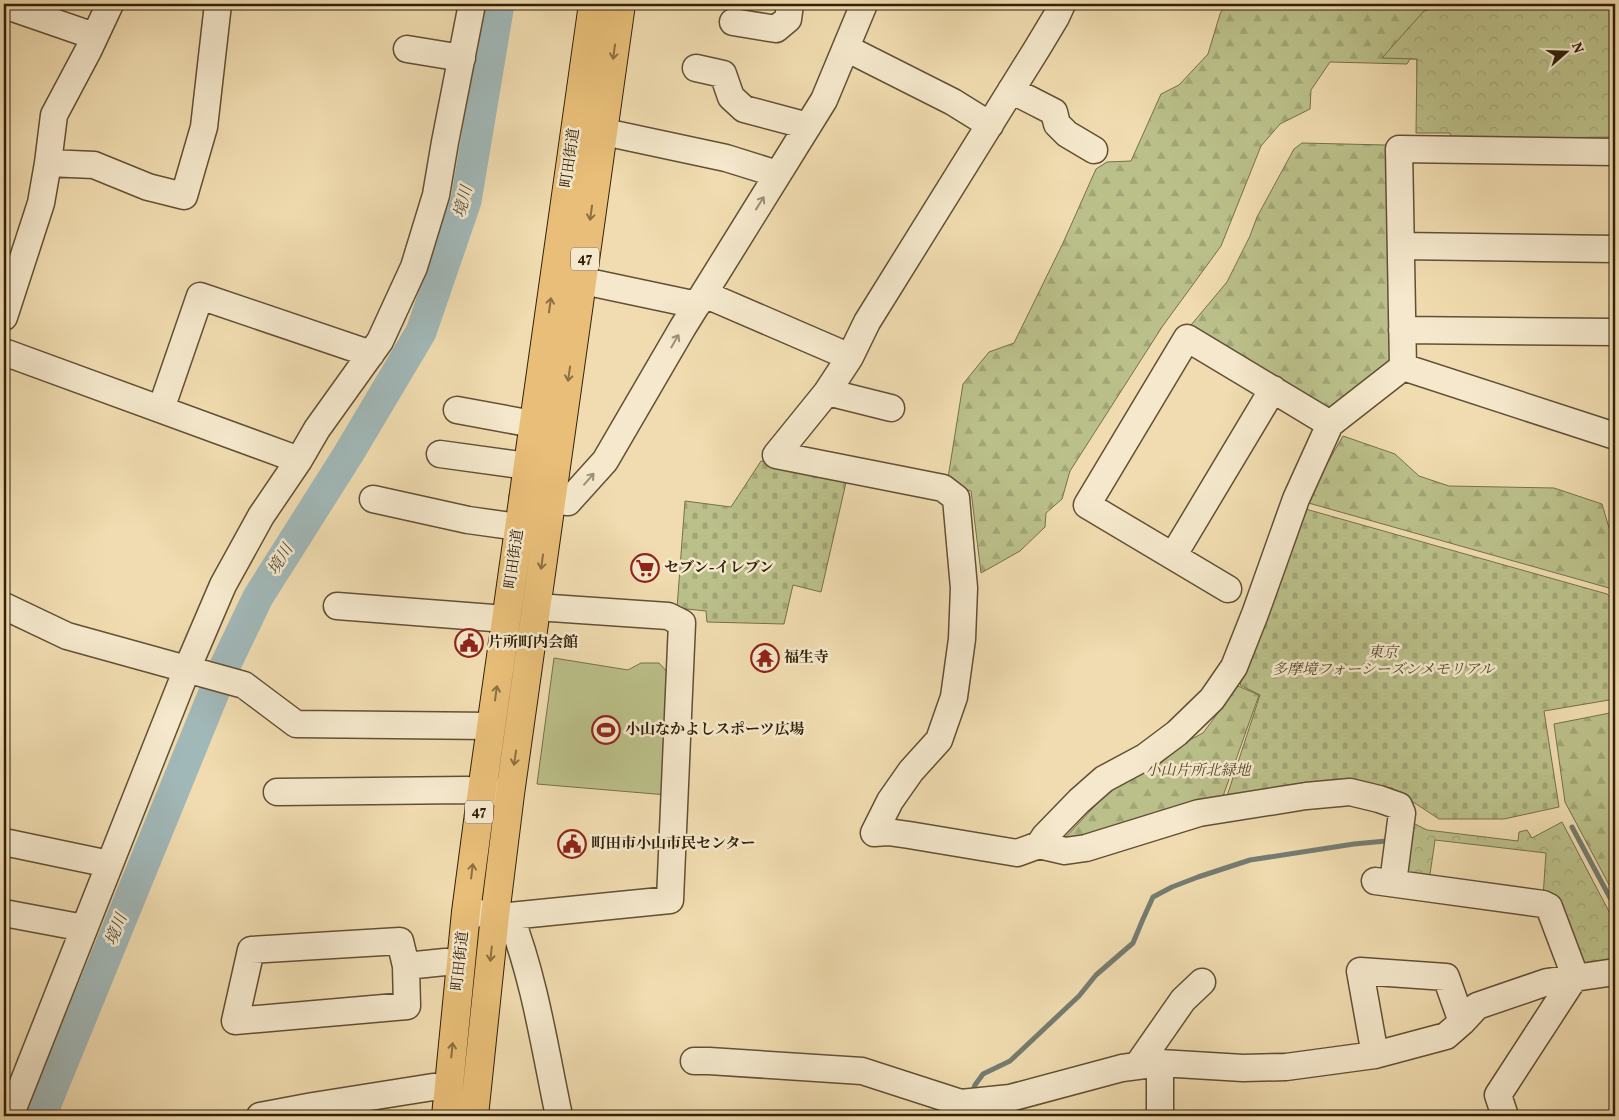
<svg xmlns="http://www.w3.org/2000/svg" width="1619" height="1120" font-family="Vollkorn,'Noto Serif JP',serif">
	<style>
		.forest { fill: url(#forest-firs); stroke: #76704a }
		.cemetery { fill: url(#cemetery-stones); stroke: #76704a }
		.park { fill: url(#park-crowns); stroke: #76704a }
		.garden { fill: #bbc08a; stroke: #76704a }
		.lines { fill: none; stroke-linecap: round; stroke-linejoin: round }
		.stream { stroke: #757c72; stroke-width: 5 }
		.river { stroke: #a1b8b8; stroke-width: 31 }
		.minor-casing { stroke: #625034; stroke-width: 29 }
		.major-casing { stroke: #32210a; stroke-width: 30 }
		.minor { stroke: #f5e8cc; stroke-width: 26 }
		.major { stroke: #e8be78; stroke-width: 28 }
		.oneway { stroke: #8d7041 }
		.oneway2 { stroke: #9d8e75 }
		.labels { text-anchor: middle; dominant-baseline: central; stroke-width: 5; stroke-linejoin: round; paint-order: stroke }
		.shield { fill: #f5e8cc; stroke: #6c5d44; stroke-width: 1 }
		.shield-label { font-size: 14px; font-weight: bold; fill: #32210a }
		.street-label { font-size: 15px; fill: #32210a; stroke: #f5e8cc }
		.poi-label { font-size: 15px; font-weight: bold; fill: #32210a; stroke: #f5e8cc; text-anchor: start }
		.park-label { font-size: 15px; font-style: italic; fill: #54492a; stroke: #f5e8cc }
		.water-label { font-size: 16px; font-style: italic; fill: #534e3e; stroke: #f5e8cc }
	</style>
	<defs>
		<pattern id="forest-firs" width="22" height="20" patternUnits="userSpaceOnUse" patternTransform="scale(1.25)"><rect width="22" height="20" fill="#bbc08a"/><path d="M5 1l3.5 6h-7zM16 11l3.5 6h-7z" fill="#a1a576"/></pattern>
		<pattern id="cemetery-stones" width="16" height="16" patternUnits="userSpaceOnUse" patternTransform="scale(1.25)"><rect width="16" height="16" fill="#bbc08a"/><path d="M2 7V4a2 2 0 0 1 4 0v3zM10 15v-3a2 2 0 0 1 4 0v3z" fill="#a1a576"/></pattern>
		<pattern id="park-crowns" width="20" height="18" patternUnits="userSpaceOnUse" patternTransform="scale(1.25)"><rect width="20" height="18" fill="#bbc08a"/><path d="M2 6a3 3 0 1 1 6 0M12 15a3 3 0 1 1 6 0" fill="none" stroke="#a1a576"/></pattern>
	</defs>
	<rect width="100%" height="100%" fill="#f0dcb0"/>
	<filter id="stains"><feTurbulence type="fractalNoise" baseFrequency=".004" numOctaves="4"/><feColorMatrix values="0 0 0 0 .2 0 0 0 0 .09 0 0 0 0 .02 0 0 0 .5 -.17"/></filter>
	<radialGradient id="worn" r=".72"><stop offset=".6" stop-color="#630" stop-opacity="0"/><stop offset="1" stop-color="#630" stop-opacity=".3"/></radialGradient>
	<!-- forest -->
	<path class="forest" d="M 1225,4 L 1615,4 L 1417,75 L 1417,59 L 1410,59 L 1407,64 L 1330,62 L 1311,90 L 1310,109 L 1280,124 L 1261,146 L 1221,246 L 1162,327 L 1070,471 L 1062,499 L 1046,513 L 1045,527 L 1020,551 L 981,573 L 971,491 L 960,488 L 948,478 L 963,384 L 989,352 L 1014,343 L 1063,243 L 1096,169 L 1107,162 L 1131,161 L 1161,94 L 1179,85 L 1208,54 L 1220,14 Z
		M 1302,143 L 1385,145 L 1391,150 L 1395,358 L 1336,409 L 1325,410 L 1192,332 L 1191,325 L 1227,282 L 1250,236 L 1257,217 L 1294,149 Z
		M 1343,436 L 1395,454 L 1419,476 L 1449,486 L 1554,488 L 1602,504 L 1615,548 L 1615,592 L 1609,588 L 1305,502 Z
		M 1238,686 L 1259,695 L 1222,799 L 1085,843 L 1063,840 L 1107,793 L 1160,764 L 1180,745 L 1203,733 Z
		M 1615,712 L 1615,896 L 1565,802 L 1554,724 Z"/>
	<!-- cemetery -->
	<path class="cemetery" d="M 761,461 L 847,478 L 821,592 L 793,585 L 784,624 L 707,622 L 706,611 L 677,608 L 685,501 L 731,507 Z
		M 1302,508 L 1607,594 L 1615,601 L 1615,699 L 1544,711 L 1559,807 L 1504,819 L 1439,819 L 1392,788 L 1364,786 L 1227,796 L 1260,695 L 1240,685 Z"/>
	<!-- park -->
	<path class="park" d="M 1448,4 L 1615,4 L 1615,137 L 1451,139 L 1450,133 L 1416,133 L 1417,59 L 1382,58 L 1424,11 Z
		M 1411,822 L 1427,830 L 1518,841 L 1519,832 L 1527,830 L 1532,838 L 1562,822 L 1615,923 L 1615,963 L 1578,968 L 1543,897 L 1546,853 L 1435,840 L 1429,881 L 1412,879 L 1405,869 Z"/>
	<!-- garden -->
	<path class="garden" d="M 554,658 L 628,670 L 641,663 L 659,663 L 670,675 L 667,795 L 537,784 Z"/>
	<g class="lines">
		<!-- stream -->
		<path class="stream" d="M 1572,827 L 1615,907
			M 972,1094 L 975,1085 L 983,1074 L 1010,1061 L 1079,996 L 1096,975 L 1133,943 L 1143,919 L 1153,897 L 1172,887 L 1198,877 L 1250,860 L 1354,844 L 1386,841"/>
		<!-- river -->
		<path class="river" d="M 41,1116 L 224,668 L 258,597 L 349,453 L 421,332 L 466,201 L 499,4"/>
		<defs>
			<path id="minor" d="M 1062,4 L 1056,17 L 1038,47 L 867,322 L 850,357 L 827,392 L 776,455 L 943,488 L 956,498 L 964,588 L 962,639 L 954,697 L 939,740 L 911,771 L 890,801 L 874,833 L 888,832 L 909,835 L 1017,853 L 1039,845 L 1045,836 L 1079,801 L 1104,779 L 1145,757 L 1177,733 L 1212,699 L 1234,667 L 1255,614 L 1296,499 L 1330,424 L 1403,367
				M 4,5 L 94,36
				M 733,22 L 776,29 L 788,19 L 790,4
				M 846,48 L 953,102 L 990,125
				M 407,49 L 462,58
				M 696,68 L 723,74 L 731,97 L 744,109 L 808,126
				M 1011,90 L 1054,112 L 1057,124 L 1067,134 L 1094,150
				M 581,127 L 726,158 L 777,174
				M 48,163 L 94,165 L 148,187 L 184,196 L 204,127 L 218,4
				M 1401,246 L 1615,249
				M 560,276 L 697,305
				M 704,294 L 850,357
				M 4,317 L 41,203 L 48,163 L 54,115 L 88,51 L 110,4
				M 1402,330 L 1615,332
				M 4,352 L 299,460
				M 1403,367 L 1399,149 L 1615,152
				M 1403,367 L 1615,436
				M 827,392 L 891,408
				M 161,409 L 200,296 L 371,354
				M 457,410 L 533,424
				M 440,454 L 528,466
				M 523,497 L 568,502 L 605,461 L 683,327 L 824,100 L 864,4
				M 373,499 L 468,520 L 519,527
				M 1173,556 L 1273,389
				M 1228,589 L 1087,505 L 1187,338 L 1330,424
				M 4,606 L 67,636 L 244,685 L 296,724 L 491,726
				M 337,606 L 506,619
				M 277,792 L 466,790 L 504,793
				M 4,842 L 109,864
				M 1039,845 L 1065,851 L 1086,848 L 1199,813 L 1306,796 L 1350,792 L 1379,799 L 1399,806 L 1402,813 L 1393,883
				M 1375,881 L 1543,904 L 1549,907 L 1572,968 L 1574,978 L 1498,1095 L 1505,1116
				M 466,912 L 510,916 L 670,900 L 682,623 L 668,616 L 536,607
				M 4,913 L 84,928
				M 510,916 C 535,980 545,1050 559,1116
				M 400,941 L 406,966 L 407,1006 L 235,1021 L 251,950 Z
				M 406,966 L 445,962 L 461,964
				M 1375,1055 L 1360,971 L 1446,977 L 1462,1022
				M 694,1061 L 709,1061 L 862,1071 L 961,1103 L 1010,1098 L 1122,1068 L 1160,1063 L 1243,1068 L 1286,1067 L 1375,1055 L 1446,1036 L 1462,1022 L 1477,1006 L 1547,982 L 1615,972
				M 1137,1066 L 1183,1000 L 1202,982
				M 10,1116 L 187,669 L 223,585 L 261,516 L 299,460 L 317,429 L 380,341 L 414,267 L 436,195 L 445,142 L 472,4
				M 260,1116 L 313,1106 L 433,1087 L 449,1088
				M 1160,1116 L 1160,1063"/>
			<path id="major" d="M 446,1116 L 466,912 L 482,791 L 593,4
				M 474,1116 L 495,915 L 510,794 L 621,4"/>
		</defs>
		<!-- minor casing -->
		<use href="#minor" class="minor-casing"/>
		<!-- major casing -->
		<use href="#major" class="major-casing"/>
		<!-- minor -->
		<use href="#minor" class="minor"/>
		<!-- major -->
		<use href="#major" class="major"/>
	</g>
	<!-- one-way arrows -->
	<defs><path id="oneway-shaft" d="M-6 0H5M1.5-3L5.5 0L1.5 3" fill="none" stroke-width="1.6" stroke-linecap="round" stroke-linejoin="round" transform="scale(1.25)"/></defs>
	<g class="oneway">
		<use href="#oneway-shaft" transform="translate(614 52) rotate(98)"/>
		<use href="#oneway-shaft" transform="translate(591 213) rotate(98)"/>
		<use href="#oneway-shaft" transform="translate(550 305) rotate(-82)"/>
		<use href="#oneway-shaft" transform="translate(569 374) rotate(98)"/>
		<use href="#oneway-shaft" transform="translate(542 562) rotate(98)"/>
		<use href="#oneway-shaft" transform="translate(496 693) rotate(-82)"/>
		<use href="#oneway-shaft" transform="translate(515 758) rotate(98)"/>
		<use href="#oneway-shaft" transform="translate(472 871) rotate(-83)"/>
		<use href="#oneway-shaft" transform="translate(491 954) rotate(96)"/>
		<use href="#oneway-shaft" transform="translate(452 1050) rotate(-84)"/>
	</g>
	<g class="oneway2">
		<use href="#oneway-shaft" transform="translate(760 203) rotate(-58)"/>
		<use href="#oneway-shaft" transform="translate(675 341) rotate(-60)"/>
		<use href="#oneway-shaft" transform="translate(589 479) rotate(-49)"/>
	</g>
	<!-- icons -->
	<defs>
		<symbol id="supermarket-ring" viewBox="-11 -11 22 22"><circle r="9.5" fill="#f5e8cc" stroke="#8f2418" stroke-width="1.5"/><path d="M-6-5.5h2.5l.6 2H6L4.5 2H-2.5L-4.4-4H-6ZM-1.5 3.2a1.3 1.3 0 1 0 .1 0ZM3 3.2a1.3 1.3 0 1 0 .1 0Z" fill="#8f2418"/></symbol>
		<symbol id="civic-ring" viewBox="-11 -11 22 22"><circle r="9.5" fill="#f5e8cc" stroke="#8f2418" stroke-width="1.5"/><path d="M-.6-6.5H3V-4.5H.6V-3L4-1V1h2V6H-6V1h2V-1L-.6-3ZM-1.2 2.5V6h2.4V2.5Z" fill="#8f2418"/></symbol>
		<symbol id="temple-ring" viewBox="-11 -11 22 22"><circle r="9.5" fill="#f5e8cc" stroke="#8f2418" stroke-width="1.5"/><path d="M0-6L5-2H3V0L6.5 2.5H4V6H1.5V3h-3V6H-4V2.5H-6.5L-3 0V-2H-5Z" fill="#8f2418"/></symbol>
		<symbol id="stadium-ring" viewBox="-11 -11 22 22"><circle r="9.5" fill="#f5e8cc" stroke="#8f2418" stroke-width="1.5"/><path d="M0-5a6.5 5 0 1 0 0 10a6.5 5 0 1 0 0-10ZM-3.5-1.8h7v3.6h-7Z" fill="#8f2418"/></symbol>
	</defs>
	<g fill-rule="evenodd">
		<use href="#supermarket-ring" x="629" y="552" width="32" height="32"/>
		<use href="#civic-ring" x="453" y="627" width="32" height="32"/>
		<use href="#temple-ring" x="749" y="642" width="32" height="32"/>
		<use href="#stadium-ring" x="590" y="714" width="32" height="32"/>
		<use href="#civic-ring" x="556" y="828" width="32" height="32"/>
	</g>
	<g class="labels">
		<!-- shield labels -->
		<g class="shield">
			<rect x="571" y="247.5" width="28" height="23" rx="4"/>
			<rect x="465" y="800.5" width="28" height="23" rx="4"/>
		</g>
		<g class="shield-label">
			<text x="585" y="259">47</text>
			<text x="479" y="812">47</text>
		</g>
		<!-- street labels -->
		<g class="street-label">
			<text transform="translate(571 158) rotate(-82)">町田街道</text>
			<text transform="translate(515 559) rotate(-82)">町田街道</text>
			<text transform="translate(461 961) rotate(-84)">町田街道</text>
		</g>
		<!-- poi labels -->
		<g class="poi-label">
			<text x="664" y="568">セブン-イレブン</text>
			<text x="488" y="643">片所町内会館</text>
			<text x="784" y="658">福生寺</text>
			<text x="625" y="730">小山なかよしスポーツ広場</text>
			<text x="591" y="844">町田市小山市民センター</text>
		</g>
		<!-- park labels -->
		<g class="park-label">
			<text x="1383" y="653">東京<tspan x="1383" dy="17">多摩境フォーシーズンメモリアル</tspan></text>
			<text x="1198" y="771">小山片所北緑地</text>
		</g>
		<!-- water labels -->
		<g class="water-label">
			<text transform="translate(464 202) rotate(-75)">境川</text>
			<text transform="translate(281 560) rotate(-58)">境川</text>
			<text transform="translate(117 930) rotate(-68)">境川</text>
		</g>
	</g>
	<!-- margin -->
	<rect width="1619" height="1120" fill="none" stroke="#f0dcb0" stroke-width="20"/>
	<rect x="5" y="5" width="1609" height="1110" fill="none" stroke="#32210a" stroke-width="2.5"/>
	<rect x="10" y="10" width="1599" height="1100" fill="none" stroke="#32210a"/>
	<!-- north arrow -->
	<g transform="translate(1566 52) rotate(70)" stroke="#f5e8cc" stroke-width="4" paint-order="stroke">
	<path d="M0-4L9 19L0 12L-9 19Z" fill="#32210a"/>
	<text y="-8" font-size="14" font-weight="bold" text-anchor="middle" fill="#32210a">N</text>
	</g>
	<rect width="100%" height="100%" filter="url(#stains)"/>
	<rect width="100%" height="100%" fill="url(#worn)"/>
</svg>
